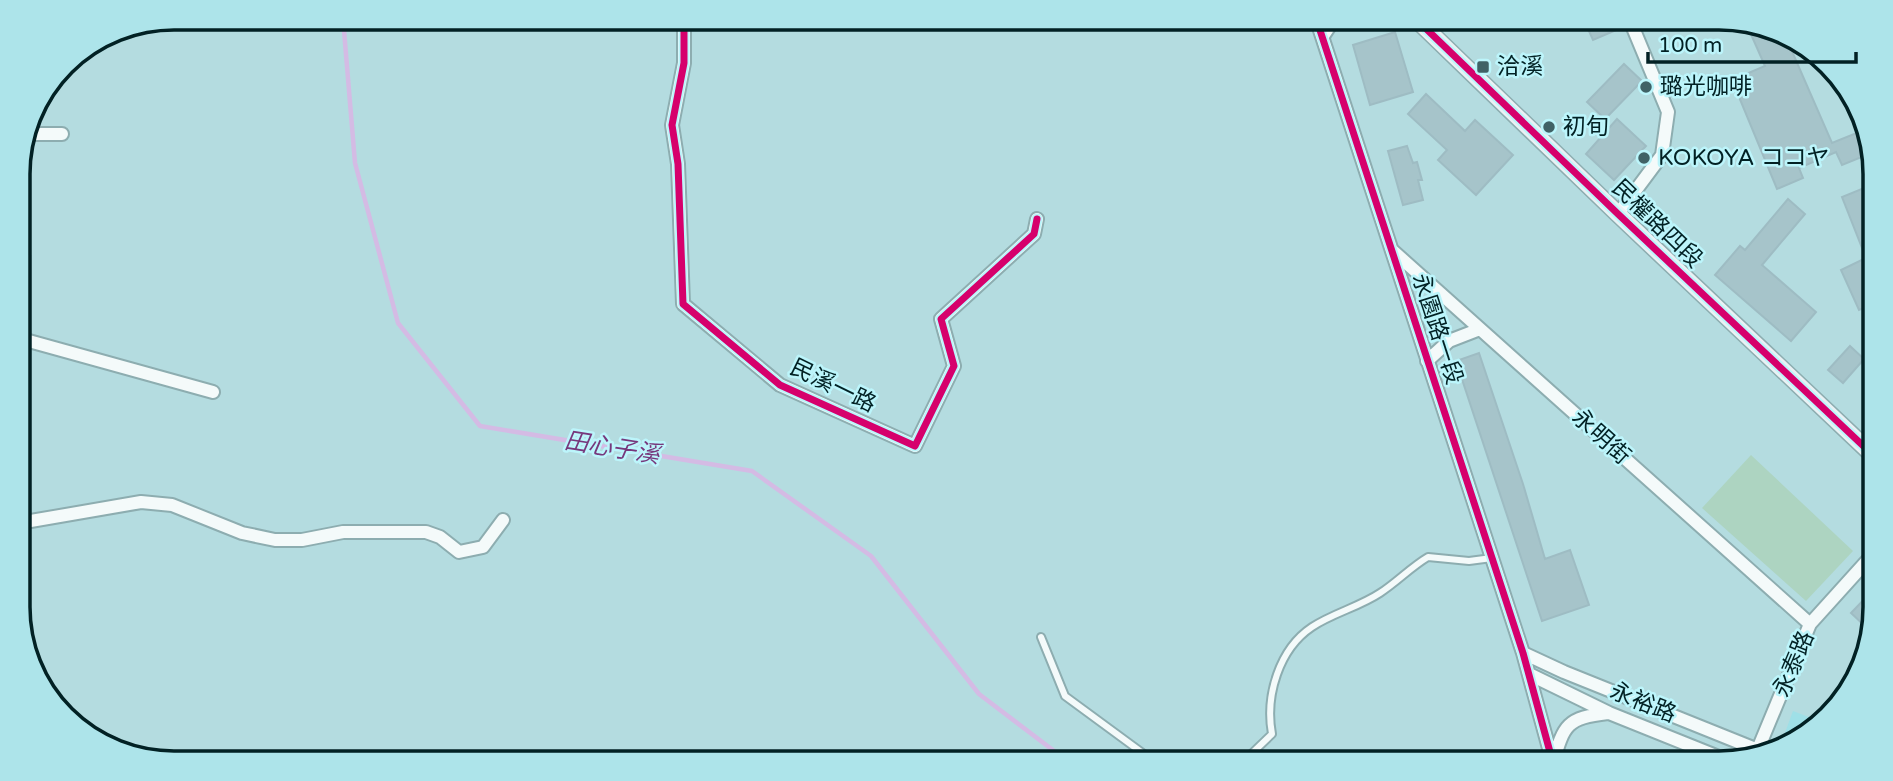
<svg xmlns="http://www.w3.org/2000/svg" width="1893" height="781" font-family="'Varela Round','Noto Sans TC','Noto Sans JP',sans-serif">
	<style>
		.built { fill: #9fe0e7 }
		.green { fill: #add4c1 }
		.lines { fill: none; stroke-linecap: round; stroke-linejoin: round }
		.stream { stroke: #d4bbe4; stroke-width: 4.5 }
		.building { fill: #a6c4ca; stroke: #9ebcc3; stroke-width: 2 }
		.lane-casing { stroke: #8dadb0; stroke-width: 10 }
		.street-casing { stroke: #8dadb0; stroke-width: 16 }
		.secondary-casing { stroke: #8dadb0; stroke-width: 19 }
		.lane { stroke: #f4fafa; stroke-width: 6 }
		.street { stroke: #f4fafa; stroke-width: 12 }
		.secondary { stroke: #eaf1f4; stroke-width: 16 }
		.cycleway-casing { stroke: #bcf5fb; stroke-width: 11 }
		.cycleway { stroke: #d6006c; stroke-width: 7 }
		.poi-dot { fill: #406266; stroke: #bcf5fb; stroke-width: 2.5 }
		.labels { text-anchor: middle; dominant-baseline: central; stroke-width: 5; stroke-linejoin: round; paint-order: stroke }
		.poi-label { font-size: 23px; fill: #022124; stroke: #bcf5fb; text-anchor: start }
		.street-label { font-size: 23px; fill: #022124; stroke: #bcf5fb }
		.water-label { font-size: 24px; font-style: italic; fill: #77387c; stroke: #bcf5fb }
		.rim { fill: none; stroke: #022124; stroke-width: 3.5 }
	</style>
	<rect width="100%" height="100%" fill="#b4dce0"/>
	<!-- built -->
	<path class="built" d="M 1793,711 L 1819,721 L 1806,737 L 1780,746 Z"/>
	<!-- green -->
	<path class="green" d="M 1751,455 L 1853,551 L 1806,601 L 1702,508 Z"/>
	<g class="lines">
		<!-- stream -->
		<path class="stream" d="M 343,18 L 355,163 L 398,323 L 480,426 L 752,471 L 871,556 L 979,694 L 1070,763"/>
	</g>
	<!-- building -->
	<path class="building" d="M 1583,18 L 1616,18 L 1621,28 L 1593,40 Z
		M 1746,23 L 1778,29 L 1784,33 L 1832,143 L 1864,130 L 1874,152 L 1842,165 L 1836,152 L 1799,168 L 1803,178 L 1777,189 L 1732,80 L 1765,66 Z
		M 1395,32 L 1413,92 L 1370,105 L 1353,45 Z
		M 1624,64 L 1642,81 L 1605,119 L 1587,102 Z
		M 1426,94 L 1465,131 L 1475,120 L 1513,155 L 1476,195 L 1438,160 L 1447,150 L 1408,114 Z
		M 1617,119 L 1646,146 L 1614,180 L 1586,154 Z
		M 1407,146 L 1413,163 L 1417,162 L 1422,180 L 1418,180 L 1423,200 L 1403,205 L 1388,151 Z
		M 1874,184 L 1875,303 L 1859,310 L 1841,270 L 1866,258 L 1842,197 Z
		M 1788,199 L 1805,214 L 1762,265 L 1816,312 L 1791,341 L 1715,275 L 1740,246 L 1745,250 Z
		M 1850,346 L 1864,359 L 1843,383 L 1828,370 Z
		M 1479,353 L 1523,484 L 1545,559 L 1570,550 L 1589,605 L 1542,621 L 1456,361 Z
		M 1875,588 L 1873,620 L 1866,627 L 1851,613 Z"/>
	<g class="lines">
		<defs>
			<path id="lane" d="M 1041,637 L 1065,696 L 1148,757 L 1166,763
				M 1238,763 L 1246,759 L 1272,734 C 1265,696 1279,649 1312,627 C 1333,613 1359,607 1380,593 C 1397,582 1411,567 1428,557 L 1469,561 L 1492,558"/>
			<path id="street" d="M 684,18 L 684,63 L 672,125 L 678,164 L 683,304 L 780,385 L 915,446 L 954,366 L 941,319 L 1034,234 L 1037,219
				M 1316,18 L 1523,653 L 1553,763
				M 1323,36 L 1335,18
				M 26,134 L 62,134
				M 1618,214 L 1662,155 L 1668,112 L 1629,18
				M 1393,251 L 1810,624
				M 18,338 L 213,392
				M 1427,361 L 1449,341 L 1480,329
				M 19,523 L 141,502 L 172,505 L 242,533 L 275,540 L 302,540 L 343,532 L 426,532 L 440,537 L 459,552 L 483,547 L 503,520
				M 1523,653 L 1564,672 L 1763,752
				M 1529,674 L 1609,713 L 1731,762
				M 1756,754 L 1810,624 L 1875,552
				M 1553,763 C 1564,724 1567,718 1608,713"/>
			<path id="secondary" d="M 1415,18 L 1618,214 L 1875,457"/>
		</defs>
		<!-- lane casing -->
		<use href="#lane" class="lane-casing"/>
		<!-- street casing -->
		<use href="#street" class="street-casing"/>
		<!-- secondary casing -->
		<use href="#secondary" class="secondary-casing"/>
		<!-- lane -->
		<use href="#lane" class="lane"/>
		<!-- street -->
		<use href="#street" class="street"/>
		<!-- secondary -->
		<use href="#secondary" class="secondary"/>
		<defs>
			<path id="cycleway" d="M 684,18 L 684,63 L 672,125 L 678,164 L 683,304 L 780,385 L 915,446 L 954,366 L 941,319 L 1034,234 L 1037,219
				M 1316,18 L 1523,653 L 1553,763
				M 1415,18 L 1618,214 L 1875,457"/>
		</defs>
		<!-- cycleway casing -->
		<use href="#cycleway" class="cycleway-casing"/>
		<!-- cycleway -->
		<use href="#cycleway" class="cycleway"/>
	</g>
	<!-- markers -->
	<g class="poi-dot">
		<rect x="1476" y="60" width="14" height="14" rx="3.5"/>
		<circle cx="1646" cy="87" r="7"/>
		<circle cx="1549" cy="127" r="7"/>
		<circle cx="1644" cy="158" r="7"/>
	</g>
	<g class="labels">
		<!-- poi labels -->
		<g class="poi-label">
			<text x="1497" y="67">洽溪</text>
			<text x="1660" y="87">璐光咖啡</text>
			<text x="1563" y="127">初旬</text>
			<text x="1658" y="158">KOKOYA ココヤ</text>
		</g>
		<!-- street labels -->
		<g class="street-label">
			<text transform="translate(1657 224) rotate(44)">民權路四段</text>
			<text transform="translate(1437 329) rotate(72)">永園路一段</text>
			<text transform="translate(833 386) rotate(26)">民溪一路</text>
			<text transform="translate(1601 437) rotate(42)">永明街</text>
			<text transform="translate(1794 664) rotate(-67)">永泰路</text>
			<text transform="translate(1643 703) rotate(22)">永裕路</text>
		</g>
		<!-- water labels -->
		<g class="water-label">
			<text transform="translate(612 448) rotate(9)">田心子溪</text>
		</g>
	</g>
	<!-- crop -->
	<path d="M0 0H1893V781H0ZM174 30H1719A144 144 0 0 1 1863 174V607A144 144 0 0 1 1719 751H174A144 144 0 0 1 30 607V174A144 144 0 0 1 174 30Z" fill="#ade4ea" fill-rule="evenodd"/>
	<path class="rim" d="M174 30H1719A144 144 0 0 1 1863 174V607A144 144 0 0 1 1719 751H174A144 144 0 0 1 30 607V174A144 144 0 0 1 174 30Z"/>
	<!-- scale -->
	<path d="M1648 52v10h208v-10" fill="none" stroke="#022124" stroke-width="3.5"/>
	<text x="1658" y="52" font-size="21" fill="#022124" stroke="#bcf5fb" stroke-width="5" paint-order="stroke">100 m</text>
</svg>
